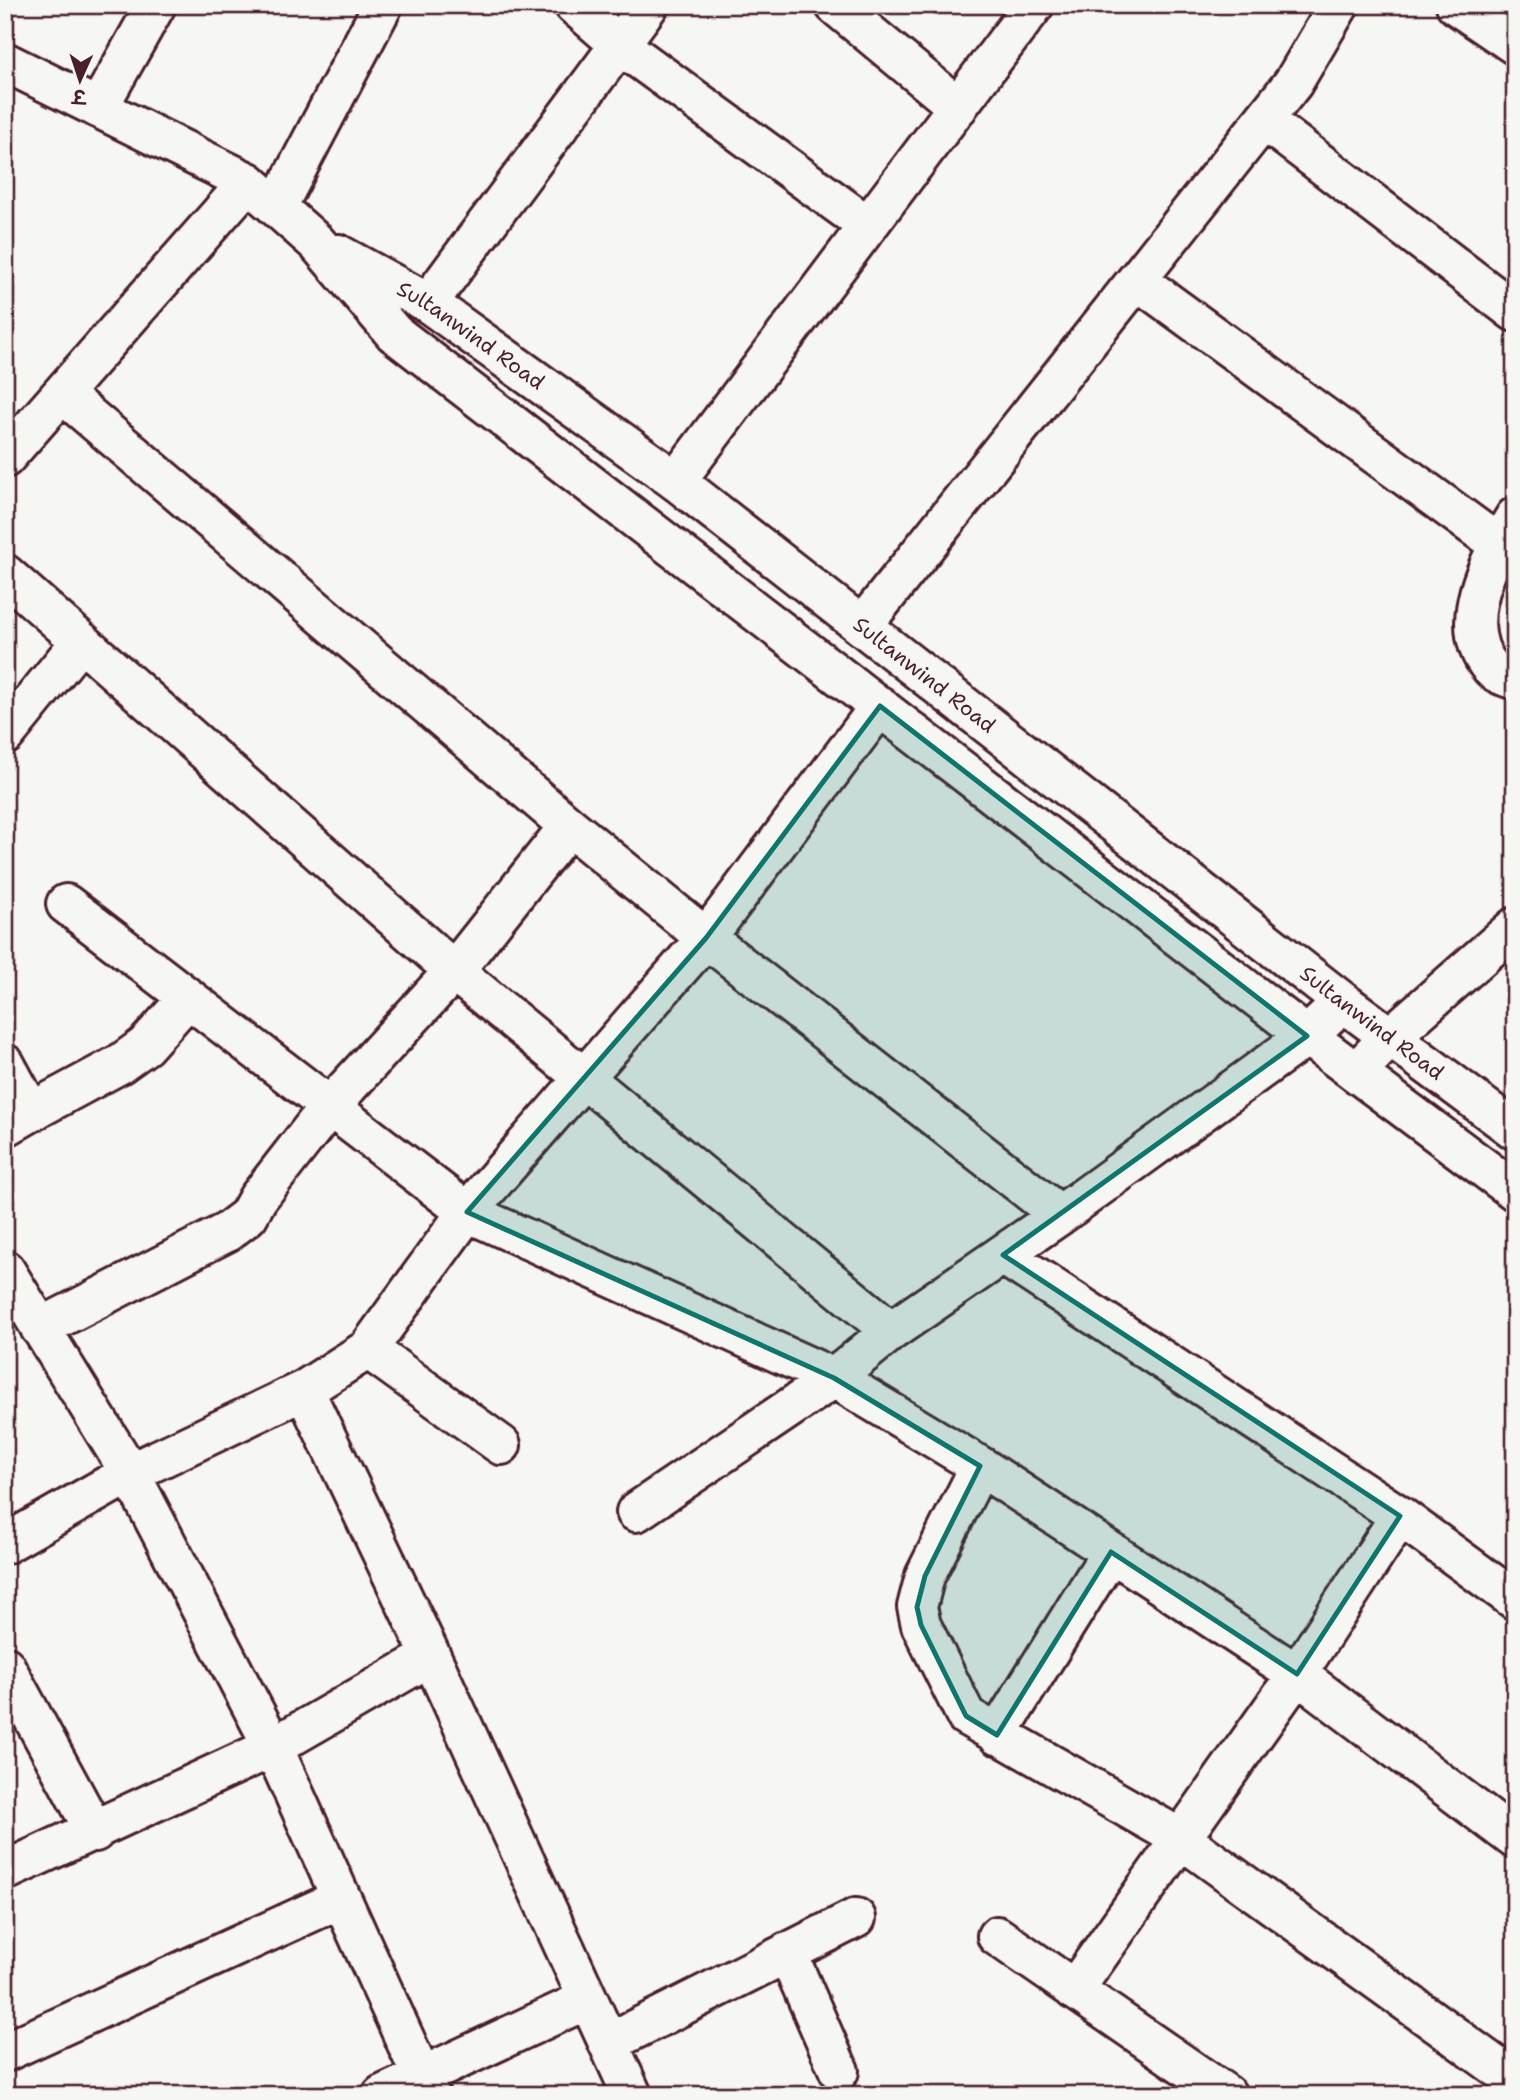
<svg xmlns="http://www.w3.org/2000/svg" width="1520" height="2100" font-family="'Shantell Sans','Playpen Sans Deva',sans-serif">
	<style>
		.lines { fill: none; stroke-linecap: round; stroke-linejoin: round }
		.minor-casing { stroke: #4a1f2b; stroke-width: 44 }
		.secondary-casing { stroke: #4a1f2b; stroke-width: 44 }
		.minor { stroke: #f6f6f2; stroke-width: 38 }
		.secondary { stroke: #f6f6f2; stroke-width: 38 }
		.marked { fill: #0f766e; fill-opacity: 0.2; stroke: #0f766e; stroke-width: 5; stroke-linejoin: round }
		.labels { text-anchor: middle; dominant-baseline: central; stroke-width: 7; stroke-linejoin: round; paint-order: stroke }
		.street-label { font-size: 21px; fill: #4a1f2b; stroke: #f6f6f2 }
	</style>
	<rect width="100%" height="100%" fill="#f6f6f2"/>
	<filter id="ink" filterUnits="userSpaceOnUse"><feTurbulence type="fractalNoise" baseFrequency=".0143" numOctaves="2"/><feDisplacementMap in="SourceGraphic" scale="14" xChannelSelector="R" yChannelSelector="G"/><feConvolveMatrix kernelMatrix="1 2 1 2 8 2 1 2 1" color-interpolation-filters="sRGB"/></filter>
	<g filter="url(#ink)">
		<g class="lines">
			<defs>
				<path id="minor" d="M 574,5 L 620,45 L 868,226
					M 835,5 L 958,107
					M 1456,5 L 1515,45
					M 98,108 L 156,5
					M 1264,120 L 1515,312
					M 277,207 L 383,5
					M 1137,280 L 1498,544
					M 428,303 L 649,5
					M 64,395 L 569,826 L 706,938 L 1060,1215
					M 5,458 L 248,182
					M 676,481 L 1034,5
					M 1515,517 C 1490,557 1454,625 1491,668 C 1496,674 1507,677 1515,680
					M 5,574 L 454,971 L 891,1331
					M 863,625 L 1293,83 L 1339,5
					M 5,735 L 81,641
					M 66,904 L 467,1212 L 706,938 L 880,706
					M 5,1064 L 31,1112 L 5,1127
					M 1356,1072 L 1390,1037 L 1515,927
					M 31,1112 L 120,1064 L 145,1046 L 188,998
					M 1003,1255 L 1400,1516 L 1515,1600
					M 5,1270 L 130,1473 L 273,1747 L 5,1871
					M 40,1328 L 227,1232 L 248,1216 L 258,1198 L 329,1107 L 454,971 L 569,826
					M 368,1349 L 501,1445
					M 304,1390 L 431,1656 L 632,2095
					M 980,1466 L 925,1576 L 917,1607 L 921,1625 L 966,1716 L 1180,1838 L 1515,2080
					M 636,1512 L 834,1378 L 891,1331 L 1060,1215 L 1307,1036 L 1343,1002
					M 5,1544 L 130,1473 L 304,1390 L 368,1349 L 467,1212 L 834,1378 L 980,1466 L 1297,1674 L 1515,1839
					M 5,1666 L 95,1832
					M 997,1735 L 1111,1552
					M 997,1936 L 1227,2095
					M 787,1952 L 839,2071
					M 1074,1990 L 1297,1674 L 1400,1516
					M 608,2043 L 856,1918
					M 5,2052 L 340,1899
					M 382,2095 L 588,1999
					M 430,2095 L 273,1747 L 431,1656"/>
				<g id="secondary">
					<path d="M 5,62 L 248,182 L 317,243 L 394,333 L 1307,1036 L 1515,1191"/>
					<path id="s1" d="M 338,254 L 428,303 L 676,481 L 1343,1002 L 1515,1130"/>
				</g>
			</defs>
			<!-- minor casing -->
			<use href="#minor" class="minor-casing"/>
			<!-- secondary casing -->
			<use href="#secondary" class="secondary-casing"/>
			<!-- minor -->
			<use href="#minor" class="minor"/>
			<!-- secondary -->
			<use href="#secondary" class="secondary"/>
		</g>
	</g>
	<!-- marked area -->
	<path class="marked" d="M 880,706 L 1307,1036 L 1003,1255 L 1400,1516 L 1297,1674 L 1111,1552 L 997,1735 L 966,1716 L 921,1625 L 917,1607 L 925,1576 L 980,1466 L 834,1378 L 467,1212 L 706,938 Z"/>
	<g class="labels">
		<!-- street labels -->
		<g class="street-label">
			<text stroke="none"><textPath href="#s1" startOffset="156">Sultanwind Road</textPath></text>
			<text stroke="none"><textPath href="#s1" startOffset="723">Sultanwind Road</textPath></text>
			<text stroke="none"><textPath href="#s1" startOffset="1290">Sultanwind Road</textPath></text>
		</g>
	</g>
	<!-- margin -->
	<rect width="1520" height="2100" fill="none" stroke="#f6f6f2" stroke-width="28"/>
	<rect x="14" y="14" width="1492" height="2072" fill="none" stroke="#4a1f2b" stroke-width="2.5" filter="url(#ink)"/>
	<!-- north arrow -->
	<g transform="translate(80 80) rotate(183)" stroke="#f6f6f2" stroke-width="5" paint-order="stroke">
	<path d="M0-5L12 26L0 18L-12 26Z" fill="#4a1f2b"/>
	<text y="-10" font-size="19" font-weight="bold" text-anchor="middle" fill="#4a1f2b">उ</text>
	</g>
</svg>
